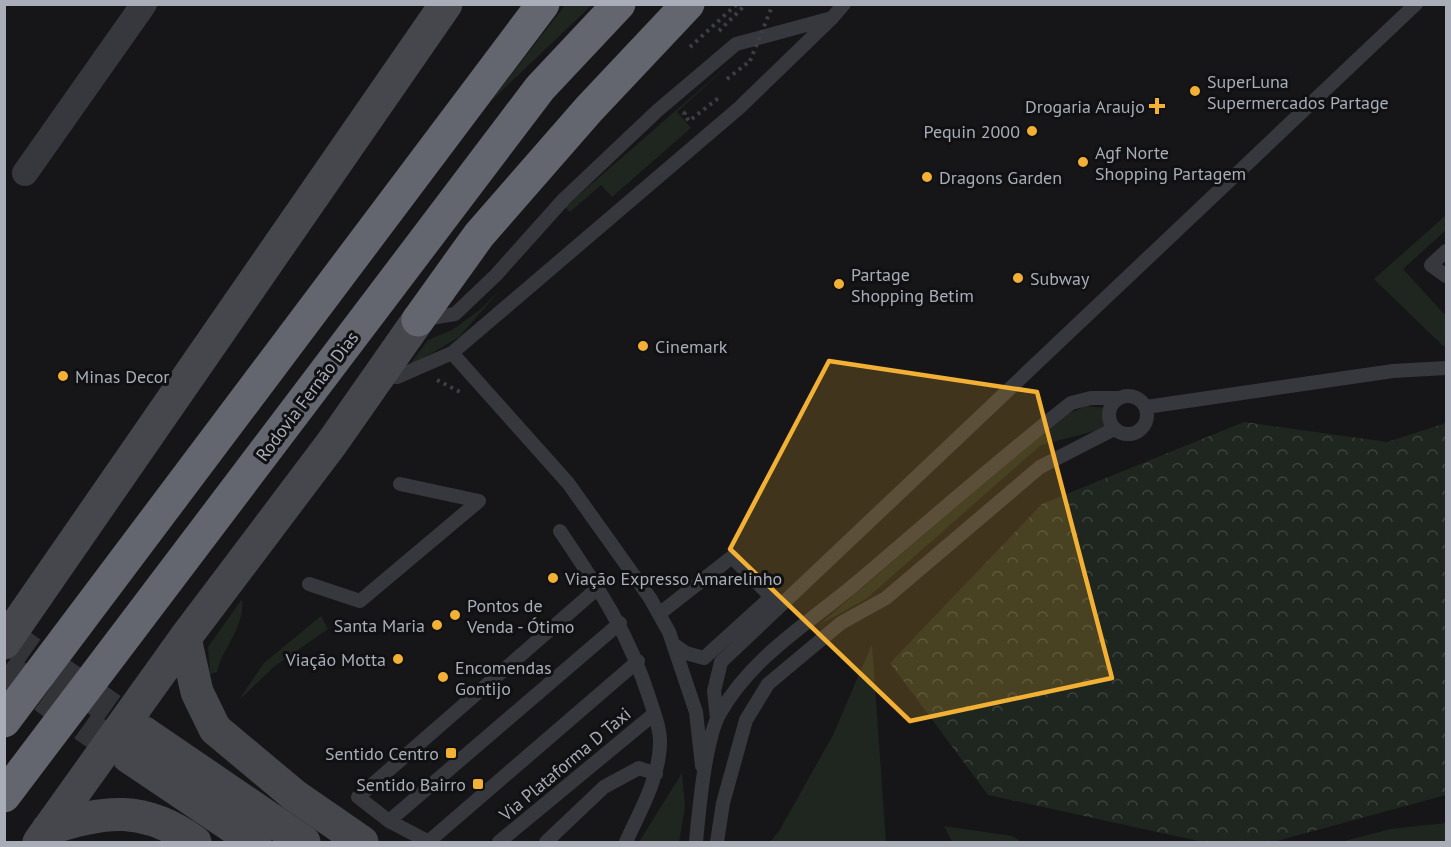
<svg xmlns="http://www.w3.org/2000/svg" width="1451" height="847" font-family="'PT Sans',sans-serif">
	<style>
		.green { fill: #1e261f }
		.forest { fill: url(#forest-crowns) }
		.lines { fill: none; stroke-linecap: round; stroke-linejoin: round }
		.secondary-tunnel { stroke: #333438; stroke-width: 33; stroke-dasharray: 33 16; stroke-linecap: butt }
		.path { stroke: #3d3f44; stroke-width: 4; stroke-dasharray: 3 4.5; stroke-linecap: butt }
		.service { stroke: #37383d; stroke-width: 14 }
		.minor { stroke: #37383d; stroke-width: 26 }
		.secondary { stroke: #45474d; stroke-width: 33 }
		.motorway { stroke: #63666e; stroke-width: 33 }
		.path-bridge { stroke: #3d3f44; stroke-width: 4; stroke-dasharray: 3 4.5; stroke-linecap: butt }
		.marked { fill: #f2b134; fill-opacity: 0.2; stroke: #f2b134; stroke-width: 4.5; stroke-linejoin: round }
		.poi-dot { fill: #f2b134; stroke: #111113; stroke-width: 2 }
		.labels { text-anchor: middle; dominant-baseline: central; stroke-width: 6; stroke-linejoin: round; paint-order: stroke }
		.poi-label { font-size: 18px; fill: #a8adb8; stroke: #111113; text-anchor: start }
		.street-label { font-size: 18px; fill: #a8adb8; stroke: #111113 }
	</style>
	<defs>
		<pattern id="forest-crowns" width="20" height="18" patternUnits="userSpaceOnUse" patternTransform="scale(1.5)"><rect width="20" height="18" fill="#1e261f"/><path d="M2 6a3 3 0 1 1 6 0M12 15a3 3 0 1 1 6 0" fill="none" stroke="#3c433d"/></pattern>
	</defs>
	<rect width="100%" height="100%" fill="#161618"/>
	<!-- green -->
	<path class="green" d="M 565,4 L 592,5 L 491,101 L 565,5 Z
		M 735,59 L 677,112 L 691,128 L 612,197 L 601,185 L 570,212 L 565,207 Z
		M 1446,215 L 1446,230 L 1403,269 L 1446,316 L 1446,345 L 1443,346 L 1374,279 Z
		M 501,289 L 459,337 L 407,368 L 428,340 L 452,330 L 481,309 Z
		M 1086,406 L 1107,408 L 1104,418 L 1107,428 L 1041,445 L 866,599 L 819,625 L 1062,416 Z
		M 242,599 C 245,628 224,645 217,672 L 210,674 L 208,647 Z
		M 321,616 L 328,629 L 275,666 L 238,701 L 264,663 Z
		M 872,644 L 886,842 L 770,842 L 779,831 L 833,735 Z
		M 682,773 L 685,807 L 679,842 L 639,842 Z
		M 1446,823 L 1446,842 L 1341,842 L 1390,829 Z
		M 944,826 L 1012,836 L 1022,842 L 952,842 Z"/>
	<!-- forest -->
	<path class="forest" d="M 1244,422 L 1387,442 L 1446,423 L 1446,795 L 1273,842 L 1203,842 L 988,795 L 890,663 L 1042,504 Z"/>
	<g class="lines">
		<!-- secondary-tunnel -->
		<path class="secondary-tunnel" d="M 4,634 L 146,734
			M 4,668 L 129,757"/>
		<!-- path -->
		<path class="path" d="M 719,31 L 746,4
			M 690,47 L 737,4
			M 727,79 L 750,61
			M 686,112 L 684,114 L 689,121 L 721,96
			M 437,380 L 462,393"/>
		<!-- service -->
		<path class="service" d="M 1446,251 L 1431,265 L 1446,276
			M 425,319 L 455,314 L 496,275 L 564,199 L 657,111 L 736,44 L 832,18 L 844,4
			M 452,353 L 568,483 L 650,598 L 669,632 L 696,712 L 702,766
			M 381,375 L 397,377 L 452,353 L 739,108 L 832,18
			M1109 415a19 19 0 1 1 38 0a19 19 0 1 1-38 0Z
			M 1146,407 L 1393,371 L 1446,368
			M 560,531 C 599,589 629,633 650,700 C 654,713 661,730 660,744 C 659,779 640,811 626,842
			M 309,584 L 360,601 L 479,501 L 400,484
			M 659,614 L 732,557 L 771,597 L 704,658 L 686,653 L 673,644
			M 717,719 L 714,691 L 721,662 L 1416,4
			M 389,821 L 620,623
			M 428,842 L 638,661
			M 429,842 L 389,821 L 358,797 L 599,587
			M 499,842 L 654,714
			M 546,842 L 604,787 L 639,768 L 656,774
			M 696,842 C 699,811 705,739 720,713 C 752,657 806,625 854,585 C 926,524 997,461 1071,403 L 1091,398 L 1118,398
			M 717,842 L 723,803 L 746,720 L 768,684 L 841,623 L 886,598 L 1040,467 L 1114,429"/>
		<!-- minor -->
		<path class="minor" d="M 25,173 L 144,4"/>
		<!-- secondary -->
		<path class="secondary" d="M 185,638 L 197,692 L 215,729 L 294,795 L 362,842
			M 4,643 L 446,4
			M 146,734 L 304,842
			M 129,757 L 255,842
			M 48,829 C 105,810 144,805 195,842
			M 39,842 L 185,638 L 332,443 L 418,320"/>
		<!-- motorway -->
		<path class="motorway" d="M 418,320 L 479,235 L 589,109 L 688,4
			M 4,721 L 543,4
			M 4,796 L 540,88 L 619,4"/>
		<!-- path-bridge -->
		<path class="path-bridge" d="M 750,61 L 773,4"/>
	</g>
	<!-- marked area -->
	<path class="marked" d="M 829,361 L 1037,392 L 1112,678 L 910,721 L 730,549 Z"/>
	<!-- markers -->
	<g class="poi-dot">
		<circle cx="1195" cy="91" r="6"/>
		<path d="M1154 97h6v6h6v6h-6v6h-6v-6h-6v-6h6z"/>
		<circle cx="1032" cy="131" r="6"/>
		<circle cx="1083" cy="162" r="6"/>
		<circle cx="927" cy="177" r="6"/>
		<circle cx="1018" cy="278" r="6"/>
		<circle cx="839" cy="284" r="6"/>
		<circle cx="643" cy="346" r="6"/>
		<circle cx="63" cy="376" r="6"/>
		<circle cx="553" cy="578" r="6"/>
		<circle cx="455" cy="615" r="6"/>
		<circle cx="437" cy="625" r="6"/>
		<circle cx="398" cy="659" r="6"/>
		<circle cx="443" cy="677" r="6"/>
		<rect x="445" y="747" width="12" height="12" rx="3"/>
		<rect x="472" y="778" width="12" height="12" rx="3"/>
	</g>
	<g class="labels">
		<!-- poi labels -->
		<g class="poi-label">
			<text x="1207" y="81">SuperLuna<tspan x="1207" dy="21">Supermercados Partage</tspan></text>
			<text x="1145" y="106" text-anchor="end">Drogaria Araujo</text>
			<text x="1020" y="131" text-anchor="end">Pequin 2000</text>
			<text x="1095" y="152">Agf Norte<tspan x="1095" dy="21">Shopping Partagem</tspan></text>
			<text x="939" y="177">Dragons Garden</text>
			<text x="851" y="274">Partage<tspan x="851" dy="21">Shopping Betim</tspan></text>
			<text x="1030" y="278">Subway</text>
			<text x="655" y="346">Cinemark</text>
			<text x="75" y="376">Minas Decor</text>
			<text x="565" y="578">Viação Expresso Amarelinho</text>
			<text x="467" y="605">Pontos de<tspan x="467" dy="21">Venda - Ótimo</tspan></text>
			<text x="425" y="625" text-anchor="end">Santa Maria</text>
			<text x="386" y="659" text-anchor="end">Viação Motta</text>
			<text x="455" y="667">Encomendas<tspan x="455" dy="21">Gontijo</tspan></text>
			<text x="439" y="753" text-anchor="end">Sentido Centro</text>
			<text x="466" y="784" text-anchor="end">Sentido Bairro</text>
		</g>
		<!-- street labels -->
		<g class="street-label">
			<text transform="translate(307 396) rotate(-53)">Rodovia Fernão Dias</text>
			<text transform="translate(565 764) rotate(-40)">Via Plataforma D Taxi</text>
		</g>
	</g>
	<!-- border -->
	<rect width="1451" height="847" fill="none" stroke="#a8adb8" stroke-width="12"/>
</svg>
